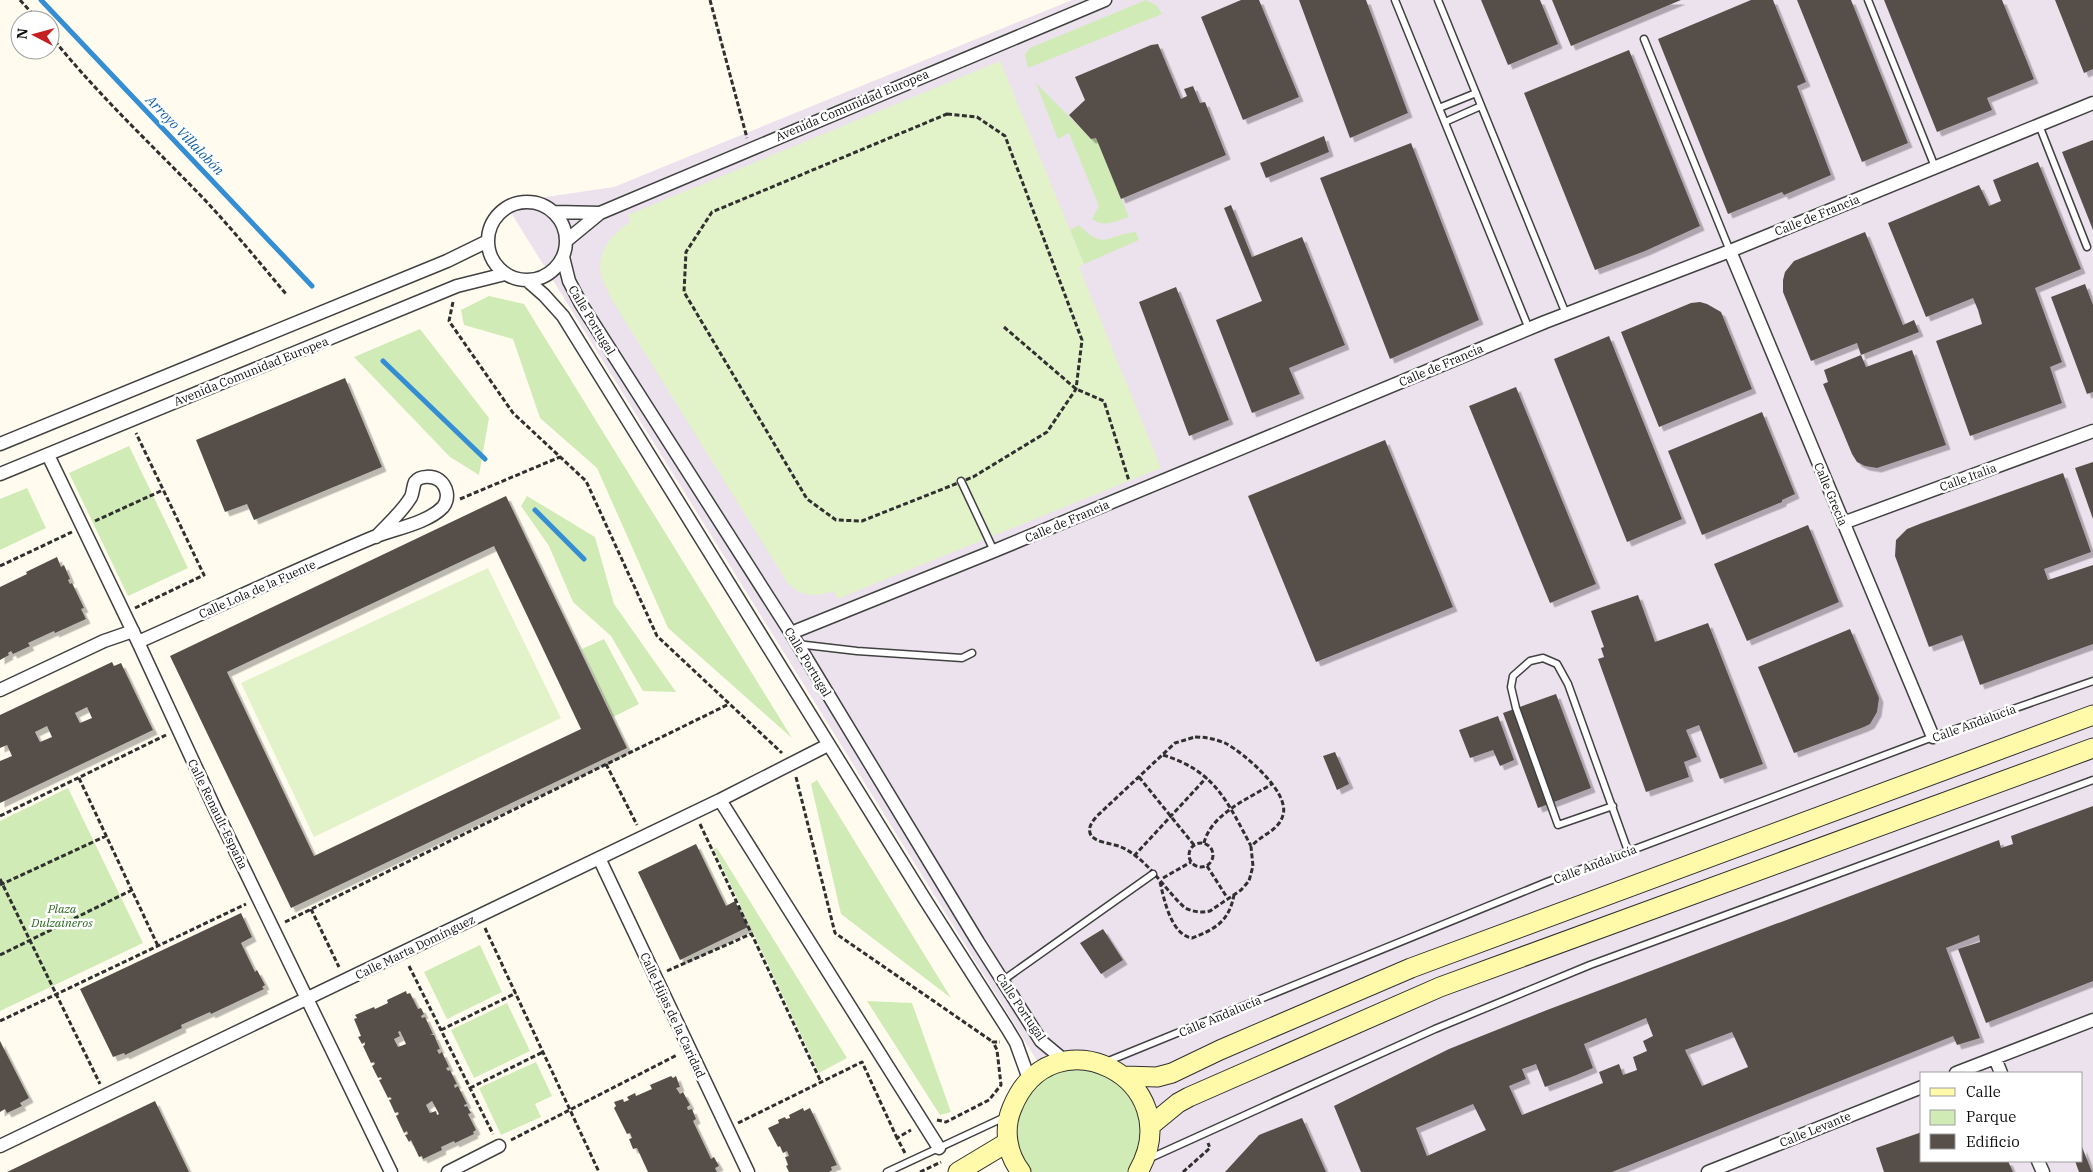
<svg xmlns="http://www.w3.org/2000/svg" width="2093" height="1172" font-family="'IBM Plex Serif',serif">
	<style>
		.industrial { fill: #ece2ed; fill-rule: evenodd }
		.green { fill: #d0ebb6 }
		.pitch { fill: #e2f2c9 }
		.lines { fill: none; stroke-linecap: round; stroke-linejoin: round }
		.stream { stroke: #358ed3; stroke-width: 5 }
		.building { fill: #574f4a; fill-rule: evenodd; filter: url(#shadow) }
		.lane-casing { stroke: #414141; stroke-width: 9 }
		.street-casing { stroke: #414141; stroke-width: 15 }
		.secondary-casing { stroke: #303030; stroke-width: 21 }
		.path { stroke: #303030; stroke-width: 3; stroke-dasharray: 5 2.5; stroke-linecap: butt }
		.lane { stroke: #fff; stroke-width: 6 }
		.street { stroke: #fff; stroke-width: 12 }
		.secondary { stroke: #fff9aa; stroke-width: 19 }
		.labels { text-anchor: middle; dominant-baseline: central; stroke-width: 5; stroke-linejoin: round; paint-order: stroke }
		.street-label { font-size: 12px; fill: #0e0e0e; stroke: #fff }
		.park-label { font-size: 12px; font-style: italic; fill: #28691b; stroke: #fff }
		.water-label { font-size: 14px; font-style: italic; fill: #115fa6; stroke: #fff }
	</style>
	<defs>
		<filter id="shadow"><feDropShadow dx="4.5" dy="4.5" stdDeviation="0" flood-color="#0004"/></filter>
	</defs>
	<rect width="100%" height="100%" fill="#fffcef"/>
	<!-- industrial -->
	<path class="industrial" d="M 1072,0 L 2093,0 L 2093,1172 L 1106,1172 L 505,203 L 614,187 ZM 1922,1073 L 2082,1073 L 2082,1161 L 1922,1161 Z"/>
	<!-- green -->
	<path class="green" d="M 1146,0 L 1156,5 L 1162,14 L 1028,68 L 1025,55 L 1030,48 Z
		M 1036,83 L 1091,139 L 1096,138 L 1129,217 C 1115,221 1105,228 1092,219 L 1099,206 L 1069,133 L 1058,139 Z
		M 1079,225 C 1105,252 1108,234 1136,232 L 1139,240 L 1084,264 L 1070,230 Z
		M 489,296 L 524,304 L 792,738 L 668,628 L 597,468 L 540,418 L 513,339 L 464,325 L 461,310 Z
		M 420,329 L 489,418 L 479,475 L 450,457 L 354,357 Z
		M 129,446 L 188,568 L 128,596 L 69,473 Z
		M 27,488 L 46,528 L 0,550 L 0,499 Z
		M 527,496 L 595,537 L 614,604 L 676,692 L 643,691 L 611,636 L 573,602 L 549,546 L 521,506 Z
		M 604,639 L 639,704 L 613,717 L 582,649 Z
		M 817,780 L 951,998 L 841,914 L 811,784 Z
		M 68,788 L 143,943 L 0,1011 L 0,821 Z
		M 717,848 L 847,1058 L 819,1073 L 714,849 Z
		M 480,945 L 502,992 L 447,1019 L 424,972 Z
		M 867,1001 L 912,1003 L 951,1112 L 940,1115 Z
		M 507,1003 L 530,1051 L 474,1078 L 451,1030 Z
		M 1084,1059 L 1143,1099 L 1138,1172 L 1021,1172 L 1009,1115 L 1029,1079 Z
		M 536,1062 L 552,1096 L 535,1104 L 541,1117 L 501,1135 L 479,1088 Z"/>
	<!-- pitch -->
	<path class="pitch" d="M 1000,61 L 1084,264 L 1079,267 L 1161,468 L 837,599 L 834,591 C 815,597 801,598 787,582 L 612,300 C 609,293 605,285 602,278 C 594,254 613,232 631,222 L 628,215 Z
		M 488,568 L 561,718 L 314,837 L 241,683 Z"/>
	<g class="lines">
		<!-- stream -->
		<path class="stream" d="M 41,0 L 312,286
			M 383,361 L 485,459
			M 535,510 L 584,559"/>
	</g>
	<!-- building -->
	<path class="building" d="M 1241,0 L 1259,0 L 1299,97 L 1243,120 L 1201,17 Z
		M 1299,0 L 1366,0 L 1408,113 L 1350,138 Z
		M 1481,0 L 1540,0 L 1558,44 L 1508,65 Z
		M 1552,0 L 1681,0 L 1571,46 Z
		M 1751,0 L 1773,0 L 1806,82 L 1797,86 L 1831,175 L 1784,195 L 1782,192 L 1728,214 L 1658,39 Z
		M 1797,0 L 1851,0 L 1908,143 L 1862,162 Z
		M 1884,0 L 2002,0 L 2034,79 L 1987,98 L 1992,110 L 1937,132 Z
		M 2055,0 L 2093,0 L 2093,69 L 2084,73 Z
		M 1158,44 L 1181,99 L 1187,96 L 1184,89 L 1193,86 L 1200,103 L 1205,102 L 1226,155 L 1121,199 L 1096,138 L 1091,139 L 1069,115 L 1085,100 L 1075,77 L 1151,45 Z
		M 1629,50 L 1700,226 L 1645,251 L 1595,270 L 1524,93 Z
		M 1324,136 L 1329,152 L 1266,178 L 1260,163 Z
		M 2093,140 L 2093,230 L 2062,152 Z
		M 1411,143 L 1479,320 L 1390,359 L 1320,178 Z
		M 2038,162 L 2081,269 L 2035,288 L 2062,362 L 2050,367 L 2062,403 L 1970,436 L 1936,341 L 1982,324 L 1978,310 L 1973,298 L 1926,317 L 1888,223 L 1979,185 L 1989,206 L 2001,201 L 1993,180 Z
		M 1231,205 L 1252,257 L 1302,237 L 1345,345 L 1289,368 L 1300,394 L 1252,413 L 1216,320 L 1262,301 L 1224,208 Z
		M 1865,232 L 1903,325 L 1914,320 L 1919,332 L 1861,355 L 1857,343 L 1811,361 L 1783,292 L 1783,280 L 1785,272 L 1794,261 Z
		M 2085,284 L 2093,305 L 2093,392 L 2087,394 L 2051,297 Z
		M 1176,287 L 1229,420 L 1189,436 L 1139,302 Z
		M 1700,302 L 1707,304 L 1721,312 L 1752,389 L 1659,427 L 1621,332 L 1691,303 Z
		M 1609,336 L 1682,519 L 1627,542 L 1554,359 Z
		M 1912,350 L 1946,445 L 1877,468 L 1865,466 L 1857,462 L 1852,454 L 1823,384 L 1828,382 L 1824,370 L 1861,355 L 1866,367 Z
		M 345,378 L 382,467 L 254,520 L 247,504 L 225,512 L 196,440 Z
		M 1516,387 L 1596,584 L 1550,603 L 1469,406 Z
		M 1762,412 L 1795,494 L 1782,500 L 1782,502 L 1702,535 L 1668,451 Z
		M 1385,440 L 1453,607 L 1316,662 L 1248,496 Z
		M 2093,462 L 2093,519 L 2075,468 Z
		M 2063,473 L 2091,552 L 2044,569 L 2048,580 L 2093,565 L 2093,644 L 1980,685 L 1962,635 L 1929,647 L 1895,556 L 1896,540 L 1907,529 L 1922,523 Z
		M 506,496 L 627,748 L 291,908 L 170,656 ZM 494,546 L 581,729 L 314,856 L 227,672 Z
		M 1808,525 L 1839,602 L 1747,641 L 1714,564 Z
		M 57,557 L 61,567 L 64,565 L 70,579 L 68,580 L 70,584 L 72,583 L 84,608 L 81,609 L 86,619 L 55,633 L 54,631 L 28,643 L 30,646 L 13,654 L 11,651 L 8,653 L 9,655 L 0,660 L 0,587 L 27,574 L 26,572 Z
		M 1638,595 L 1655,642 L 1708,623 L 1763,764 L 1720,779 L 1699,725 L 1686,730 L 1697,757 L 1684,762 L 1689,777 L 1646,792 L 1598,659 L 1604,657 L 1601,648 L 1604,647 L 1591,611 Z
		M 1850,629 L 1879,698 L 1877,712 L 1870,724 L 1864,727 L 1794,753 L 1758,667 Z
		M 112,662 L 114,666 L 121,663 L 153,730 L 0,803 L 0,761 L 12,756 L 7,745 L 0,748 L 0,715 ZM 87,707 L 92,718 L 80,723 L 75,713 ZM 47,726 L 52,737 L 40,742 L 35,732 Z
		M 1556,694 L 1591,788 L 1538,808 L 1503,713 Z
		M 1498,716 L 1514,760 L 1500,766 L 1493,750 L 1470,758 L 1459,730 Z
		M 1335,752 L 1349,784 L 1337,790 L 1323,756 Z
		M 2093,806 L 2093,981 L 1986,1023 L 1958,949 L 1980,942 L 1979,935 L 1946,948 L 1980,1038 L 1957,1045 L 1953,1036 L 1612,1172 L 1361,1172 L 1334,1106 L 1449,1049 L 1547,1010 L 1999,840 L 2001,848 L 2013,844 L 2011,836 ZM 1646,1018 L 1653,1036 L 1643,1041 L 1647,1051 L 1633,1057 L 1637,1070 L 1623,1075 L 1619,1064 L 1599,1072 L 1603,1083 L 1522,1115 L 1509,1086 L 1526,1079 L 1522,1069 L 1536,1064 L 1545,1087 L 1574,1076 L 1593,1068 L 1584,1044 ZM 1732,1032 L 1748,1067 L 1702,1086 L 1685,1050 ZM 1473,1104 L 1486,1130 L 1427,1156 L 1416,1128 Z
		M 696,844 L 726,906 L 735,901 L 748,927 L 680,960 L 638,872 Z
		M 241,913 L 252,937 L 241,943 L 255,972 L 257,970 L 265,985 L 262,987 L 264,989 L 211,1014 L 210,1012 L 181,1025 L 182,1028 L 125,1055 L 124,1053 L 113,1057 L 80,989 Z
		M 1103,929 L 1123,960 L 1101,974 L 1080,943 Z
		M 406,991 L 407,994 L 410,993 L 418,1009 L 421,1008 L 424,1014 L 421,1016 L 422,1018 L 425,1017 L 433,1034 L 430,1035 L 434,1035 L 440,1049 L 437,1050 L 439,1054 L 442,1052 L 449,1067 L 446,1068 L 448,1071 L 450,1070 L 457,1084 L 454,1085 L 455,1088 L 458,1086 L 467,1104 L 464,1105 L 465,1107 L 467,1106 L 471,1113 L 468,1114 L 476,1130 L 473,1132 L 474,1134 L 455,1143 L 454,1141 L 441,1147 L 442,1150 L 423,1159 L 422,1156 L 419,1157 L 411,1140 L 409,1142 L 405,1135 L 408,1134 L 407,1131 L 404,1133 L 396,1116 L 399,1114 L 398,1112 L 395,1113 L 389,1100 L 392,1099 L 390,1097 L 388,1098 L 379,1080 L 382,1079 L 381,1077 L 378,1078 L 372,1066 L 375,1064 L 374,1062 L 371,1063 L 363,1046 L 365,1045 L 365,1042 L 362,1044 L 358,1037 L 361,1036 L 354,1019 L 357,1018 L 355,1015 L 374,1007 L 375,1009 L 388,1003 L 387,1000 ZM 400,1031 L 406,1044 L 398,1047 L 394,1039 L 400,1036 L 398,1032 ZM 432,1101 L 439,1114 L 437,1115 L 436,1111 L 430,1113 L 426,1105 Z
		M 0,1041 L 29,1098 L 20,1103 L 22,1106 L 7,1113 L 5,1109 L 0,1112 Z
		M 671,1076 L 673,1078 L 676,1076 L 680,1087 L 676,1088 L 680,1094 L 683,1092 L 690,1105 L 687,1107 L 688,1110 L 692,1109 L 696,1119 L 693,1121 L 711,1159 L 714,1157 L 719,1166 L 715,1168 L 717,1172 L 648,1172 L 637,1148 L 633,1149 L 629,1139 L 632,1138 L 630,1133 L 627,1134 L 614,1108 L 616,1106 L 614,1102 L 623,1099 L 624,1102 L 629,1100 L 627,1097 L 635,1093 L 636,1096 L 652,1089 L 650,1085 Z
		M 155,1101 L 189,1172 L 7,1172 Z
		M 803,1108 L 804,1111 L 810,1108 L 837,1165 L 831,1167 L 832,1170 L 829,1172 L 789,1172 L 786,1166 L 788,1165 L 785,1157 L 789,1156 L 787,1151 L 783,1153 L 780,1146 L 778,1147 L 768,1128 L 779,1123 L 778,1120 L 785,1117 L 786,1119 L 790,1118 L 789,1115 Z
		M 1302,1118 L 1326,1172 L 1225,1172 L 1259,1135 Z
		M 1922,1132 L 1922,1161 L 2008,1161 L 2013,1172 L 1884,1172 L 1876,1148 Z
		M 2082,1147 L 2092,1172 L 2079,1172 L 2075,1161 L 2082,1161 Z"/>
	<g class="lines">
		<defs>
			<path id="lane" d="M 1395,0 L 1529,329
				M 1438,0 L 1566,314
				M 1868,0 L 1935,167
				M 1644,39 L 1730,251
				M 1439,108 L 1476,93
				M 1445,122 L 1481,106
				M 2039,125 L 2087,247
				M 961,481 L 994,551
				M 797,644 L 857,651 L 962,658 L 972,653
				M 1613,806 L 1558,825 L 1516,708 L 1511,687 L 1513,676 L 1530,661 L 1543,658 L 1557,664 L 1568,684 L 1628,851
				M 1002,981 L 1153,874
				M 1106,1062 L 1547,882 L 1933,737 L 2093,681
				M 1146,1160 L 1435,1029 L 1590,965 L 2093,780
				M 887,1172 L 1005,1117"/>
			<path id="street" d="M488 241a39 39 0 1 1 78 0a39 39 0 1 1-78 0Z
				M 554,212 L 600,213
				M 566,241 L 600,213 L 1105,0
				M 1730,251 L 1933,737
				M 563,257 L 569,281 L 581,304 L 791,633 L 978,942 L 1041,1041 L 1065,1061
				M 528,281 L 544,295 L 563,316 L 924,898 L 1007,1028 L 1016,1043 L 1029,1079
				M 0,444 L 447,261 L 488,241
				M 48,455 L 138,642 L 216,811 L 391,1172
				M 0,474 L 457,286 L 505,274
				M 1843,523 L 2093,431
				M 791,633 L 994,551 L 1545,322 L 1730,251 L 2093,103
				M 138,642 C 217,607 295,570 374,537 C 394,529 428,523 443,507 C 450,498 447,486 439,480 C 433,476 420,475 415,482 C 413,486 413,493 411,497 C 402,512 388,524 376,537
				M 0,690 L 104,641 L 133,631
				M 720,800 L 939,1148
				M 599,858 L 748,1172
				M 1995,1058 L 2001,1073
				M 1956,1073 L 2093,1020
				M 0,1146 L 720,800 L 828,745
				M 2038,1161 L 2043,1172
				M 448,1172 L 499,1146
				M 1708,1172 L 1922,1087"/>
			<path id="secondary" d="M 1125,1076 L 1157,1077 L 1172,1073 L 1220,1050 L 1411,968 L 2093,715
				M 1150,1126 L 1178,1103 L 1189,1097 L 1440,987 L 2093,748
				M 958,1172 L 1008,1142
				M 1021,1172 C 1007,1154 1003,1129 1012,1108 C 1052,1009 1191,1079 1138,1172"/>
		</defs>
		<!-- lane casing -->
		<use href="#lane" class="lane-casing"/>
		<!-- street casing -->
		<use href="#street" class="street-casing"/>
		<!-- secondary casing -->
		<use href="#secondary" class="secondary-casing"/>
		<!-- path -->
		<path class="path" d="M 20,0 L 38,20
			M 710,0 L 747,138
			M 50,35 C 97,94 152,145 204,199 C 233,230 259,262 286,294
			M 947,114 L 977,117 L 1005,136 L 1082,340 L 1076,389 L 1047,432 L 973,477 L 862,521 L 836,520 L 807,499 L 684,292 L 686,252 L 712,212 Z
			M 453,302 L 449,321 L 513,413 L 586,481 L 657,636 L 782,753
			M 1004,327 L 1076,389 L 1104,401 L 1129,481
			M 460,499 L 560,457
			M 95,521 L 163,490
			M 0,566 L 72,532
			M 135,608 L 204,575 L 136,433
			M 1195,737 C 1206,737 1215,739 1225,743 C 1244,753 1290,792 1283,815 C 1279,831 1260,835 1251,847 L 1253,866 L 1249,881 L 1241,890 L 1210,911 C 1201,913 1194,912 1185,908 C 1164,889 1148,859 1121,847 C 1113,843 1093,843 1090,833 C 1088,826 1093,821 1097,816 L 1175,743 Z
			M 1163,755 C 1215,771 1227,801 1251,846
			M 606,764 L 637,825
			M 796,777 L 835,933 L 993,1042
			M 1139,777 L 1194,845
			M 79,778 L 158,946
			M 0,816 L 166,735
			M 700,824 L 821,1082
			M1189 855a12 12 0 1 1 24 0a12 12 0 1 1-24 0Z
			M 1204,843 C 1211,814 1248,799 1272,784
			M 1134,856 L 1207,777
			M 1207,866 L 1228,899
			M 1163,878 L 1191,862
			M 0,879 L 100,1084
			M 1160,882 C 1164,899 1171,935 1192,938 C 1216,929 1229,921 1234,895
			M 0,885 L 106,836
			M 311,909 L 339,967
			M 285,922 L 729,704
			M 485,928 L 599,1172
			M 0,955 L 132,890
			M 409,966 L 493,1134
			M 667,971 L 751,934
			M 0,1021 L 246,904
			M 441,1030 L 516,993
			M 470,1088 L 543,1052
			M 937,1120 L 946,1122 L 989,1100 L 1001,1085 L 997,1050 L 993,1042 L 1000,1042
			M 738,1123 L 862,1062 L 897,1138
			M 511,1140 L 677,1055
			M 905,1153 L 897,1138 L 911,1130
			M 920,1172 L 941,1162
			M 1183,1172 L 1210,1148 L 1208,1143"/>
		<!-- lane -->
		<use href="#lane" class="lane"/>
		<!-- street -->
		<use href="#street" class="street"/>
		<!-- secondary -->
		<use href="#secondary" class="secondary"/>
	</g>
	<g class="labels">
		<!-- street labels -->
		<g class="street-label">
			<text transform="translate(852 105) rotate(-23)">Avenida Comunidad Europea</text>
			<text transform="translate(1817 215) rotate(-22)">Calle de Francia</text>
			<text transform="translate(592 320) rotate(59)">Calle Portugal</text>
			<text transform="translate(1441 365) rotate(-23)">Calle de Francia</text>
			<text transform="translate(251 371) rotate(-22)">Avenida Comunidad Europea</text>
			<text transform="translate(1968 477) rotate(-20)">Calle Italia</text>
			<text transform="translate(1831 494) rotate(67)">Calle Grecia</text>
			<text transform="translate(1067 521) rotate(-23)">Calle de Francia</text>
			<text transform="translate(257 589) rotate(-24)">Calle Lola de la Fuente</text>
			<text transform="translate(808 662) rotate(59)">Calle Portugal</text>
			<text transform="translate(1974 723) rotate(-20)">Calle Andalucía</text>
			<text transform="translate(218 814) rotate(64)">Calle Renault-España</text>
			<text transform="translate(1595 864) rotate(-21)">Calle Andalucía</text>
			<text transform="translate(415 947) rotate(-26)">Calle Marta Domínguez</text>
			<text transform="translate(1021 1007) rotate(56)">Calle Portugal</text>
			<text transform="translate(673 1015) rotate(65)">Calle Hijas de la Caridad</text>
			<text transform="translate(1220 1016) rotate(-23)">Calle Andalucía</text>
			<text transform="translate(1815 1129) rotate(-22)">Calle Levante</text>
		</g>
		<!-- park labels -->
		<g class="park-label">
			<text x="62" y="908">Plaza<tspan x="62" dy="14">Dulzaineros</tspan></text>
		</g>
		<!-- water labels -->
		<g class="water-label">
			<text transform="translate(185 135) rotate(46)">Arroyo Villalobón</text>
		</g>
	</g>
	<!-- legend -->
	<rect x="1920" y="1072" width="162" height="90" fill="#ffffff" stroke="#9f9f9f"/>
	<rect x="1930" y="1088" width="25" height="8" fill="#fff9aa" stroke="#9f9f9f"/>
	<text x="1966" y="1097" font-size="15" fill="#0e0e0e">Calle</text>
	<rect x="1930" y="1110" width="25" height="15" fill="#d0ebb6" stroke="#9f9f9f"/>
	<text x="1966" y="1122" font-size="15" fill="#0e0e0e">Parque</text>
	<rect x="1930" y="1134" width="25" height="15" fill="#574f4a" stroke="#9f9f9f"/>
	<text x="1966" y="1147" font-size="15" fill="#0e0e0e">Edificio</text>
	<!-- north arrow -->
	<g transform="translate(35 35) rotate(276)"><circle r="24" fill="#ffffff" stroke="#9f9f9f"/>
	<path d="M0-4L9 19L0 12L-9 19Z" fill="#c51f21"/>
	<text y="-8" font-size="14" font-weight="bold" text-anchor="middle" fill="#0e0e0e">N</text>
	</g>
</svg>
